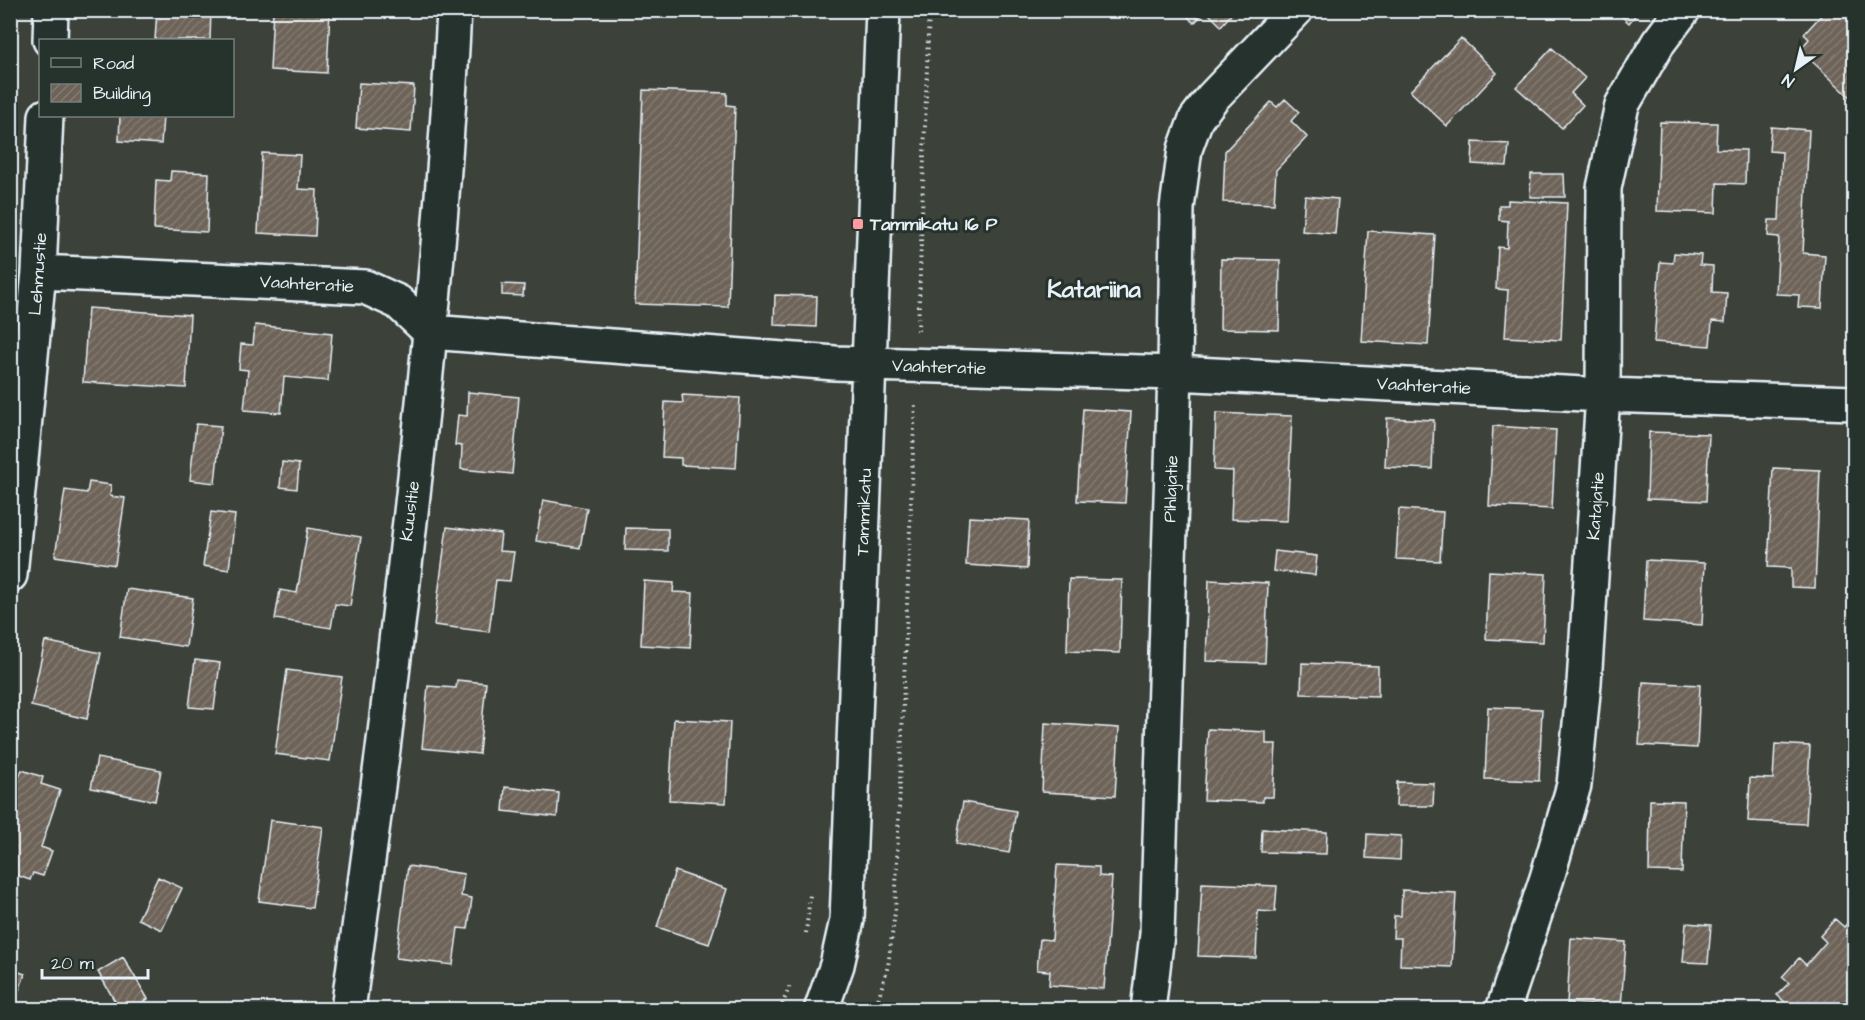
<svg xmlns="http://www.w3.org/2000/svg" width="1865" height="1020" font-family="'Architects Daughter',sans-serif">
	<style>
		.building { fill: url(#building-hatch); stroke: #e8f1f8; stroke-width: 1.5 }
		.lines { fill: none; stroke-linecap: round; stroke-linejoin: round }
		.minor-casing { stroke: #e8f1f8; stroke-width: 38 }
		.path { stroke: #e8f1f8; stroke-width: 4; stroke-dasharray: 1.5 4.5; stroke-linecap: butt }
		.minor { stroke: #26332d; stroke-width: 33 }
		.poi-dot { fill: #ff9aa2; stroke: #26332d; stroke-width: 2 }
		.labels { text-anchor: middle; dominant-baseline: central; stroke-width: 6; stroke-linejoin: round; paint-order: stroke }
		.poi-label { font-size: 18px; font-weight: bold; fill: #e8f1f8; stroke: #26332d; text-anchor: start }
		.street-label { font-size: 18px; fill: #e8f1f8; stroke: #26332d }
		.district-label { font-size: 24px; font-weight: bold; fill: #e8f1f8; stroke: #26332d }
	</style>
	<defs>
		<pattern id="building-hatch" width="6" height="6" patternUnits="userSpaceOnUse" patternTransform="scale(1.5)"><rect width="6" height="6" fill="#6e6358"/><path d="M-1 1l2-2M0 6l6-6M5 7l2-2" fill="none" stroke="#837a71"/></pattern>
	</defs>
	<rect width="100%" height="100%" fill="#3c413a"/>
	<filter id="ink" filterUnits="userSpaceOnUse"><feTurbulence type="fractalNoise" baseFrequency=".0167" numOctaves="2"/><feDisplacementMap in="SourceGraphic" scale="12" xChannelSelector="R" yChannelSelector="G"/><feConvolveMatrix kernelMatrix="1 2 1 2 8 2 1 2 1" color-interpolation-filters="sRGB"/></filter>
	<g filter="url(#ink)">
		<!-- building -->
		<path class="building" d="M 157,10 L 211,10 L 210,40 L 155,40 Z
			M 273,10 L 330,10 L 327,73 L 270,70 Z
			M 510,10 L 552,10 L 552,14 L 510,13 Z
			M 958,10 L 1018,10 L 1017,18 L 958,14 Z
			M 1181,10 L 1235,10 L 1221,26 L 1206,11 L 1194,23 Z
			M 1620,10 L 1640,10 L 1629,23 L 1618,13 Z
			M 1826,10 L 1832,15 L 1837,10 L 1845,10 L 1854,20 L 1854,92 L 1850,97 L 1800,50 L 1809,39 L 1804,34 Z
			M 1461,38 L 1497,73 L 1447,126 L 1410,91 Z
			M 1552,48 L 1585,78 L 1571,93 L 1583,105 L 1562,128 L 1516,87 Z
			M 359,83 L 414,86 L 411,132 L 356,128 Z
			M 643,90 L 727,93 L 727,105 L 735,106 L 728,307 L 635,304 Z
			M 1285,99 L 1299,112 L 1291,121 L 1307,137 L 1276,170 L 1274,204 L 1223,202 L 1225,151 L 1271,102 L 1277,107 Z
			M 120,116 L 163,116 L 161,144 L 119,141 Z
			M 1660,122 L 1717,123 L 1716,149 L 1746,150 L 1745,184 L 1717,183 L 1716,213 L 1657,211 Z
			M 1771,127 L 1809,130 L 1803,253 L 1825,255 L 1822,308 L 1798,307 L 1799,295 L 1776,294 L 1779,237 L 1768,236 L 1769,220 L 1779,220 L 1782,152 L 1769,151 Z
			M 1473,142 L 1509,144 L 1507,166 L 1472,164 Z
			M 262,153 L 300,155 L 298,189 L 317,190 L 315,236 L 258,233 Z
			M 171,171 L 209,173 L 207,232 L 154,229 L 156,180 L 170,181 Z
			M 1531,174 L 1564,174 L 1565,197 L 1530,197 Z
			M 1305,196 L 1338,199 L 1335,234 L 1302,231 Z
			M 1508,200 L 1567,203 L 1561,340 L 1505,337 L 1508,290 L 1496,289 L 1498,247 L 1507,248 L 1508,221 L 1499,220 L 1499,205 L 1508,205 Z
			M 1368,231 L 1435,235 L 1428,345 L 1361,341 Z
			M 1674,253 L 1701,255 L 1700,265 L 1713,266 L 1712,292 L 1727,293 L 1725,322 L 1712,321 L 1710,346 L 1654,342 L 1660,262 L 1673,263 Z
			M 1221,259 L 1280,260 L 1279,330 L 1220,329 Z
			M 502,284 L 524,285 L 523,296 L 502,295 Z
			M 775,295 L 817,296 L 816,327 L 774,325 Z
			M 88,308 L 190,315 L 186,388 L 83,382 Z
			M 255,325 L 332,333 L 328,381 L 284,377 L 281,413 L 244,410 L 248,370 L 239,369 L 241,344 L 253,345 Z
			M 468,392 L 519,397 L 512,474 L 461,469 L 462,446 L 455,445 L 458,415 L 467,416 Z
			M 682,395 L 740,398 L 736,468 L 681,465 L 681,458 L 662,457 L 665,402 L 683,403 Z
			M 1083,409 L 1131,412 L 1125,503 L 1077,501 Z
			M 1216,413 L 1292,416 L 1287,521 L 1231,519 L 1233,471 L 1214,470 Z
			M 1387,418 L 1434,420 L 1432,469 L 1385,467 Z
			M 196,424 L 221,426 L 215,483 L 190,480 Z
			M 1493,426 L 1556,430 L 1552,509 L 1489,506 Z
			M 1649,432 L 1709,434 L 1706,501 L 1647,499 Z
			M 282,462 L 299,464 L 297,489 L 280,487 Z
			M 1773,468 L 1820,470 L 1815,588 L 1791,587 L 1791,568 L 1768,567 Z
			M 89,482 L 111,485 L 110,496 L 125,498 L 115,565 L 55,556 L 65,490 L 87,493 Z
			M 543,500 L 587,508 L 580,548 L 536,541 Z
			M 1399,509 L 1443,512 L 1440,561 L 1396,559 Z
			M 211,512 L 235,515 L 229,570 L 203,566 Z
			M 969,517 L 1029,520 L 1027,569 L 966,565 Z
			M 447,527 L 501,534 L 499,551 L 514,552 L 510,581 L 496,580 L 489,632 L 434,625 Z
			M 308,528 L 361,537 L 350,606 L 335,604 L 331,628 L 275,619 L 280,590 L 297,593 Z
			M 626,528 L 668,529 L 668,551 L 625,550 Z
			M 1275,551 L 1317,556 L 1315,575 L 1273,571 Z
			M 1646,560 L 1705,563 L 1702,625 L 1643,621 Z
			M 1489,571 L 1546,574 L 1543,642 L 1486,639 Z
			M 1069,579 L 1122,580 L 1120,653 L 1067,651 Z
			M 1209,580 L 1268,583 L 1265,663 L 1206,661 Z
			M 644,581 L 674,583 L 673,592 L 693,593 L 690,648 L 641,645 Z
			M 127,589 L 193,598 L 186,647 L 120,637 Z
			M 45,641 L 101,653 L 87,719 L 31,706 Z
			M 195,660 L 220,663 L 214,709 L 189,707 Z
			M 1302,663 L 1378,666 L 1378,696 L 1301,694 Z
			M 287,670 L 342,677 L 330,761 L 275,754 Z
			M 457,680 L 486,683 L 479,754 L 422,748 L 428,686 L 456,688 Z
			M 1643,682 L 1700,685 L 1697,748 L 1639,745 Z
			M 1488,707 L 1542,709 L 1539,781 L 1485,779 Z
			M 674,719 L 730,722 L 726,803 L 669,800 Z
			M 1045,723 L 1119,728 L 1115,796 L 1042,792 Z
			M 1208,729 L 1266,732 L 1266,744 L 1276,744 L 1273,797 L 1263,797 L 1263,802 L 1204,800 Z
			M 1775,744 L 1810,746 L 1806,824 L 1748,821 L 1750,778 L 1773,779 Z
			M 97,758 L 161,770 L 155,801 L 91,788 Z
			M 22,770 L 43,777 L 41,784 L 60,790 L 41,847 L 52,851 L 43,876 L 33,873 L 30,880 L 10,873 L 10,785 L 14,775 L 19,777 Z
			M 1397,782 L 1434,783 L 1433,806 L 1396,806 Z
			M 505,787 L 559,793 L 557,817 L 503,811 Z
			M 1650,800 L 1684,801 L 1682,872 L 1649,871 Z
			M 963,802 L 1016,811 L 1009,853 L 956,844 Z
			M 270,820 L 323,827 L 312,908 L 259,901 Z
			M 1262,829 L 1327,832 L 1326,854 L 1261,852 Z
			M 1367,834 L 1401,836 L 1400,860 L 1366,858 Z
			M 1057,865 L 1099,867 L 1099,876 L 1112,877 L 1104,989 L 1049,985 L 1050,971 L 1037,970 L 1040,939 L 1052,940 Z
			M 408,866 L 464,874 L 461,896 L 472,898 L 468,929 L 458,928 L 453,965 L 396,958 Z
			M 675,871 L 727,889 L 709,944 L 657,927 Z
			M 158,877 L 182,888 L 162,930 L 138,919 Z
			M 1202,883 L 1277,886 L 1275,912 L 1258,911 L 1256,958 L 1198,956 Z
			M 1402,890 L 1456,893 L 1452,967 L 1400,965 L 1401,938 L 1393,938 L 1394,916 L 1401,916 Z
			M 1854,916 L 1854,992 L 1839,1010 L 1794,1010 L 1777,995 L 1789,983 L 1782,977 L 1799,958 L 1806,965 L 1826,942 L 1820,936 L 1835,919 L 1844,927 Z
			M 1686,923 L 1711,925 L 1708,963 L 1683,962 Z
			M 1571,938 L 1626,942 L 1621,1006 L 1567,1003 Z
			M 123,957 L 148,999 L 131,1010 L 120,1010 L 98,972 Z
			M 10,969 L 25,974 L 13,1007 L 10,1007 Z"/>
		<g class="lines">
			<defs>
				<path id="minor" d="M 50,40 L 51,10
					M 39,272 L 365,287 L 398,302 L 430,332 L 835,363 L 1175,373 L 1603,395 L 1854,403
					M 10,575 L 39,272 L 46,116
					M 348,1010 C 359,923 372,836 383,749 C 413,504 442,258 454,10
					M 821,1010 L 837,965 L 847,920 L 883,10
					M 1148,1010 L 1157,934 L 1175,373 L 1177,208 L 1185,149 L 1196,119 L 1212,98 L 1296,10
					M 1503,1010 L 1547,878 L 1574,785 L 1584,683 L 1603,395 L 1604,188 L 1622,105 L 1658,43 L 1683,10"/>
			</defs>
			<!-- minor casing -->
			<use href="#minor" class="minor-casing"/>
			<!-- path -->
			<path class="path" d="M 918,331 L 929,10
				M 806,933 L 810,895
				M 780,1010 L 791,983
				M 875,1010 L 888,966 L 895,912 L 915,401"/>
			<!-- minor -->
			<use href="#minor" class="minor"/>
		</g>
	</g>
	<!-- markers -->
	<rect class="poi-dot" x="852" y="218" width="12" height="12" rx="3"/>
	<g class="labels">
		<!-- poi labels -->
		<g class="poi-label">
			<text x="870" y="224">Tammikatu 16 P</text>
		</g>
		<!-- street labels -->
		<g class="street-label">
			<text transform="translate(38 274) rotate(-86)">Lehmustie</text>
			<text transform="translate(307 284) rotate(3)">Vaahteratie</text>
			<text transform="translate(939 367) rotate(2)">Vaahteratie</text>
			<text transform="translate(1424 386) rotate(3)">Vaahteratie</text>
			<text transform="translate(1171 489) rotate(-88)">Pihlajatie</text>
			<text transform="translate(1596 506) rotate(-86)">Katajatie</text>
			<text transform="translate(410 511) rotate(-83)">Kuusitie</text>
			<text transform="translate(864 512) rotate(-88)">Tammikatu</text>
		</g>
		<!-- district labels -->
		<g class="district-label">
			<text x="1094" y="290">Katariina</text>
		</g>
	</g>
	<!-- margin -->
	<rect width="1865" height="1020" fill="none" stroke="#26332d" stroke-width="36"/>
	<rect x="18" y="18" width="1829" height="984" fill="none" stroke="#e8f1f8" stroke-width="2" filter="url(#ink)"/>
	<!-- legend -->
	<rect x="39" y="39" width="195" height="78" fill="#26332d" stroke="#747f7e" stroke-width="1.5"/>
	<rect x="51" y="58" width="30" height="9" fill="#26332d" stroke="#747f7e" stroke-width="1.5"/>
	<text x="93" y="69" font-size="18" fill="#e8f1f8">Road</text>
	<rect x="51" y="84" width="30" height="18" fill="url(#building-hatch)" stroke="#747f7e" stroke-width="1.5"/>
	<text x="93" y="99" font-size="18" fill="#e8f1f8">Building</text>
	<!-- north arrow -->
	<g transform="translate(1796 69) rotate(214)" stroke="#26332d" stroke-width="4.5" paint-order="stroke">
	<path d="M0-4.5L10 22L0 15L-10 22Z" fill="#e8f1f8"/>
	<text y="-9" font-size="16" font-weight="bold" text-anchor="middle" fill="#e8f1f8">N</text>
	</g>
	<!-- scale -->
	<path d="M42 969v9h106v-9" fill="none" stroke="#e8f1f8" stroke-width="3"/>
	<text x="51" y="969" font-size="18" fill="#e8f1f8" stroke="#26332d" stroke-width="4.5" paint-order="stroke">20 m</text>
</svg>
